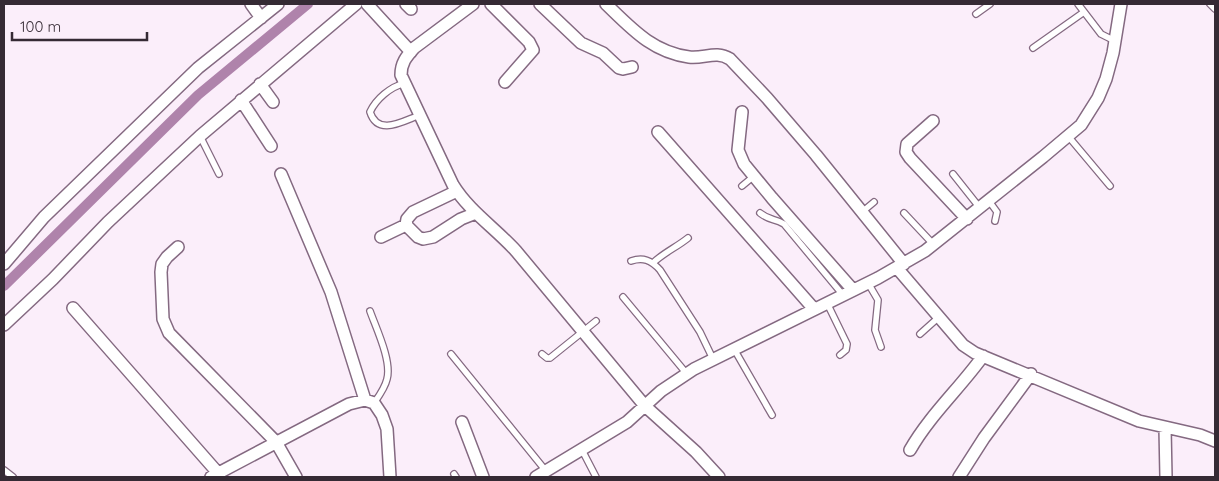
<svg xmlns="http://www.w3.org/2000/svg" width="1219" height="481" font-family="Quicksand,sans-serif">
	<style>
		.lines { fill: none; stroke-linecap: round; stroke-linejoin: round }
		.canal { stroke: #af83ab; stroke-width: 10 }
		.lane-casing { stroke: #846981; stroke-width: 8 }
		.street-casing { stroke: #846981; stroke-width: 14 }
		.lane { stroke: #fff; stroke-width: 5.5 }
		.street { stroke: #fff; stroke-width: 11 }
	</style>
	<rect width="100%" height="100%" fill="#fbeefa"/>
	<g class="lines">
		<!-- canal -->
		<path class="canal" d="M 4,286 L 198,95 L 308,4"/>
		<defs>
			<path id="lane" d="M 1078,4 L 1101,34 L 1115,41
				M 1210,4 L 1215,9
				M 976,14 L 990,4
				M 1033,48 L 1084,12
				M 405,83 C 390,87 376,99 370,112 C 378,137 403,121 420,115
				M 200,136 L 219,174
				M 1068,136 L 1110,186
				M 953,174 L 980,208
				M 742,186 L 754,176
				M 989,201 L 997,212 L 995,221
				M 862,212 L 874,202
				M 760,213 C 770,221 774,218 784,224 L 843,295
				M 904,213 L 934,245
				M 631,261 C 643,257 651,260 660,270 L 700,332 L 713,359
				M 653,263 C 663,253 677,247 688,238
				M 868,283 L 878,300 L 875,330 L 881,347
				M 623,297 L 687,374
				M 827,303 L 847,344 L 846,350 L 840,355
				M 370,311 C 376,328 392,361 387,379 C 385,388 379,396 374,403
				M 920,334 L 939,317
				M 734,349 L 772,415
				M 451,354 L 546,471
				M 542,354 L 547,358 L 550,358 L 596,321
				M 582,450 L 596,477
				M 4,470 L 13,477
				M 454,474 L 456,477"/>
			<path id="street" d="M 251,4 L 261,18
				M 367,4 L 411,52
				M 406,4 L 411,9
				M 473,4 L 414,48 C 406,57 401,63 401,75 L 453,185 C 469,211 495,228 516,251 L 645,406 L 696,452 L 719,477
				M 491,4 L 529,42 L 533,50 L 505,82
				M 540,4 L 581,43 L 603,53 L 619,68 L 623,69 L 632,67
				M 606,4 C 631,28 652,52 689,57 C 704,59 716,50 730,59 L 767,98 L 816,155 L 904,264
				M 260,84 L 273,102
				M 241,100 L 271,146
				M 742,112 L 738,150 L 744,164 L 772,198 L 853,290
				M 933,121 L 907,144 L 906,152 L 910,158 L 967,219
				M 658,132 L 814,309
				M 281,174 L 331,292 L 365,400
				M 406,225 L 407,219 L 413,212 L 457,191
				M 381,237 L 406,225 L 418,237 L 423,239 L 433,237 L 461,219 L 476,213
				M 178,247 L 167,257 L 162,264 L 161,272 L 163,319 L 169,333 L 276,442 L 296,477
				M 4,264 L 44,217 L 198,68 L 278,4
				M 897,268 L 963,345 L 975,353 L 1139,421 L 1200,435 L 1215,441
				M 73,308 L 218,473
				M 4,325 L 53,279 L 108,222 L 200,136 L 356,4
				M 462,422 L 483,477
				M 1165,428 L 1166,477
				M 910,450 C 930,415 960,388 983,356
				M 211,477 L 349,404 L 365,400 L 374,403 L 382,415 L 387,429 L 390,477
				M 536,477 L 627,422 L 661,391 L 694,369 L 878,278 L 925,251 L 1043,157 L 1081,125 L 1098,98 L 1106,79 L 1113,53 L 1121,4
				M 959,477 L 984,438 L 1031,374"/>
		</defs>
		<!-- lane casing -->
		<use href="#lane" class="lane-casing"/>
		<!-- street casing -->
		<use href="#street" class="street-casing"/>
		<!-- lane -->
		<use href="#lane" class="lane"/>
		<!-- street -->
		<use href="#street" class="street"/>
	</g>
	<!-- border -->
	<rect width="1219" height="481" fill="none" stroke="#352a34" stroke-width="10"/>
	<!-- scale -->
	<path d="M12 32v8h135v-8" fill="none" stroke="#352a34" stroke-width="2.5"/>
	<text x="20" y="32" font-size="15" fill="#352a34" stroke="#fbeefa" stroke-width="4" paint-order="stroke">100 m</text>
</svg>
